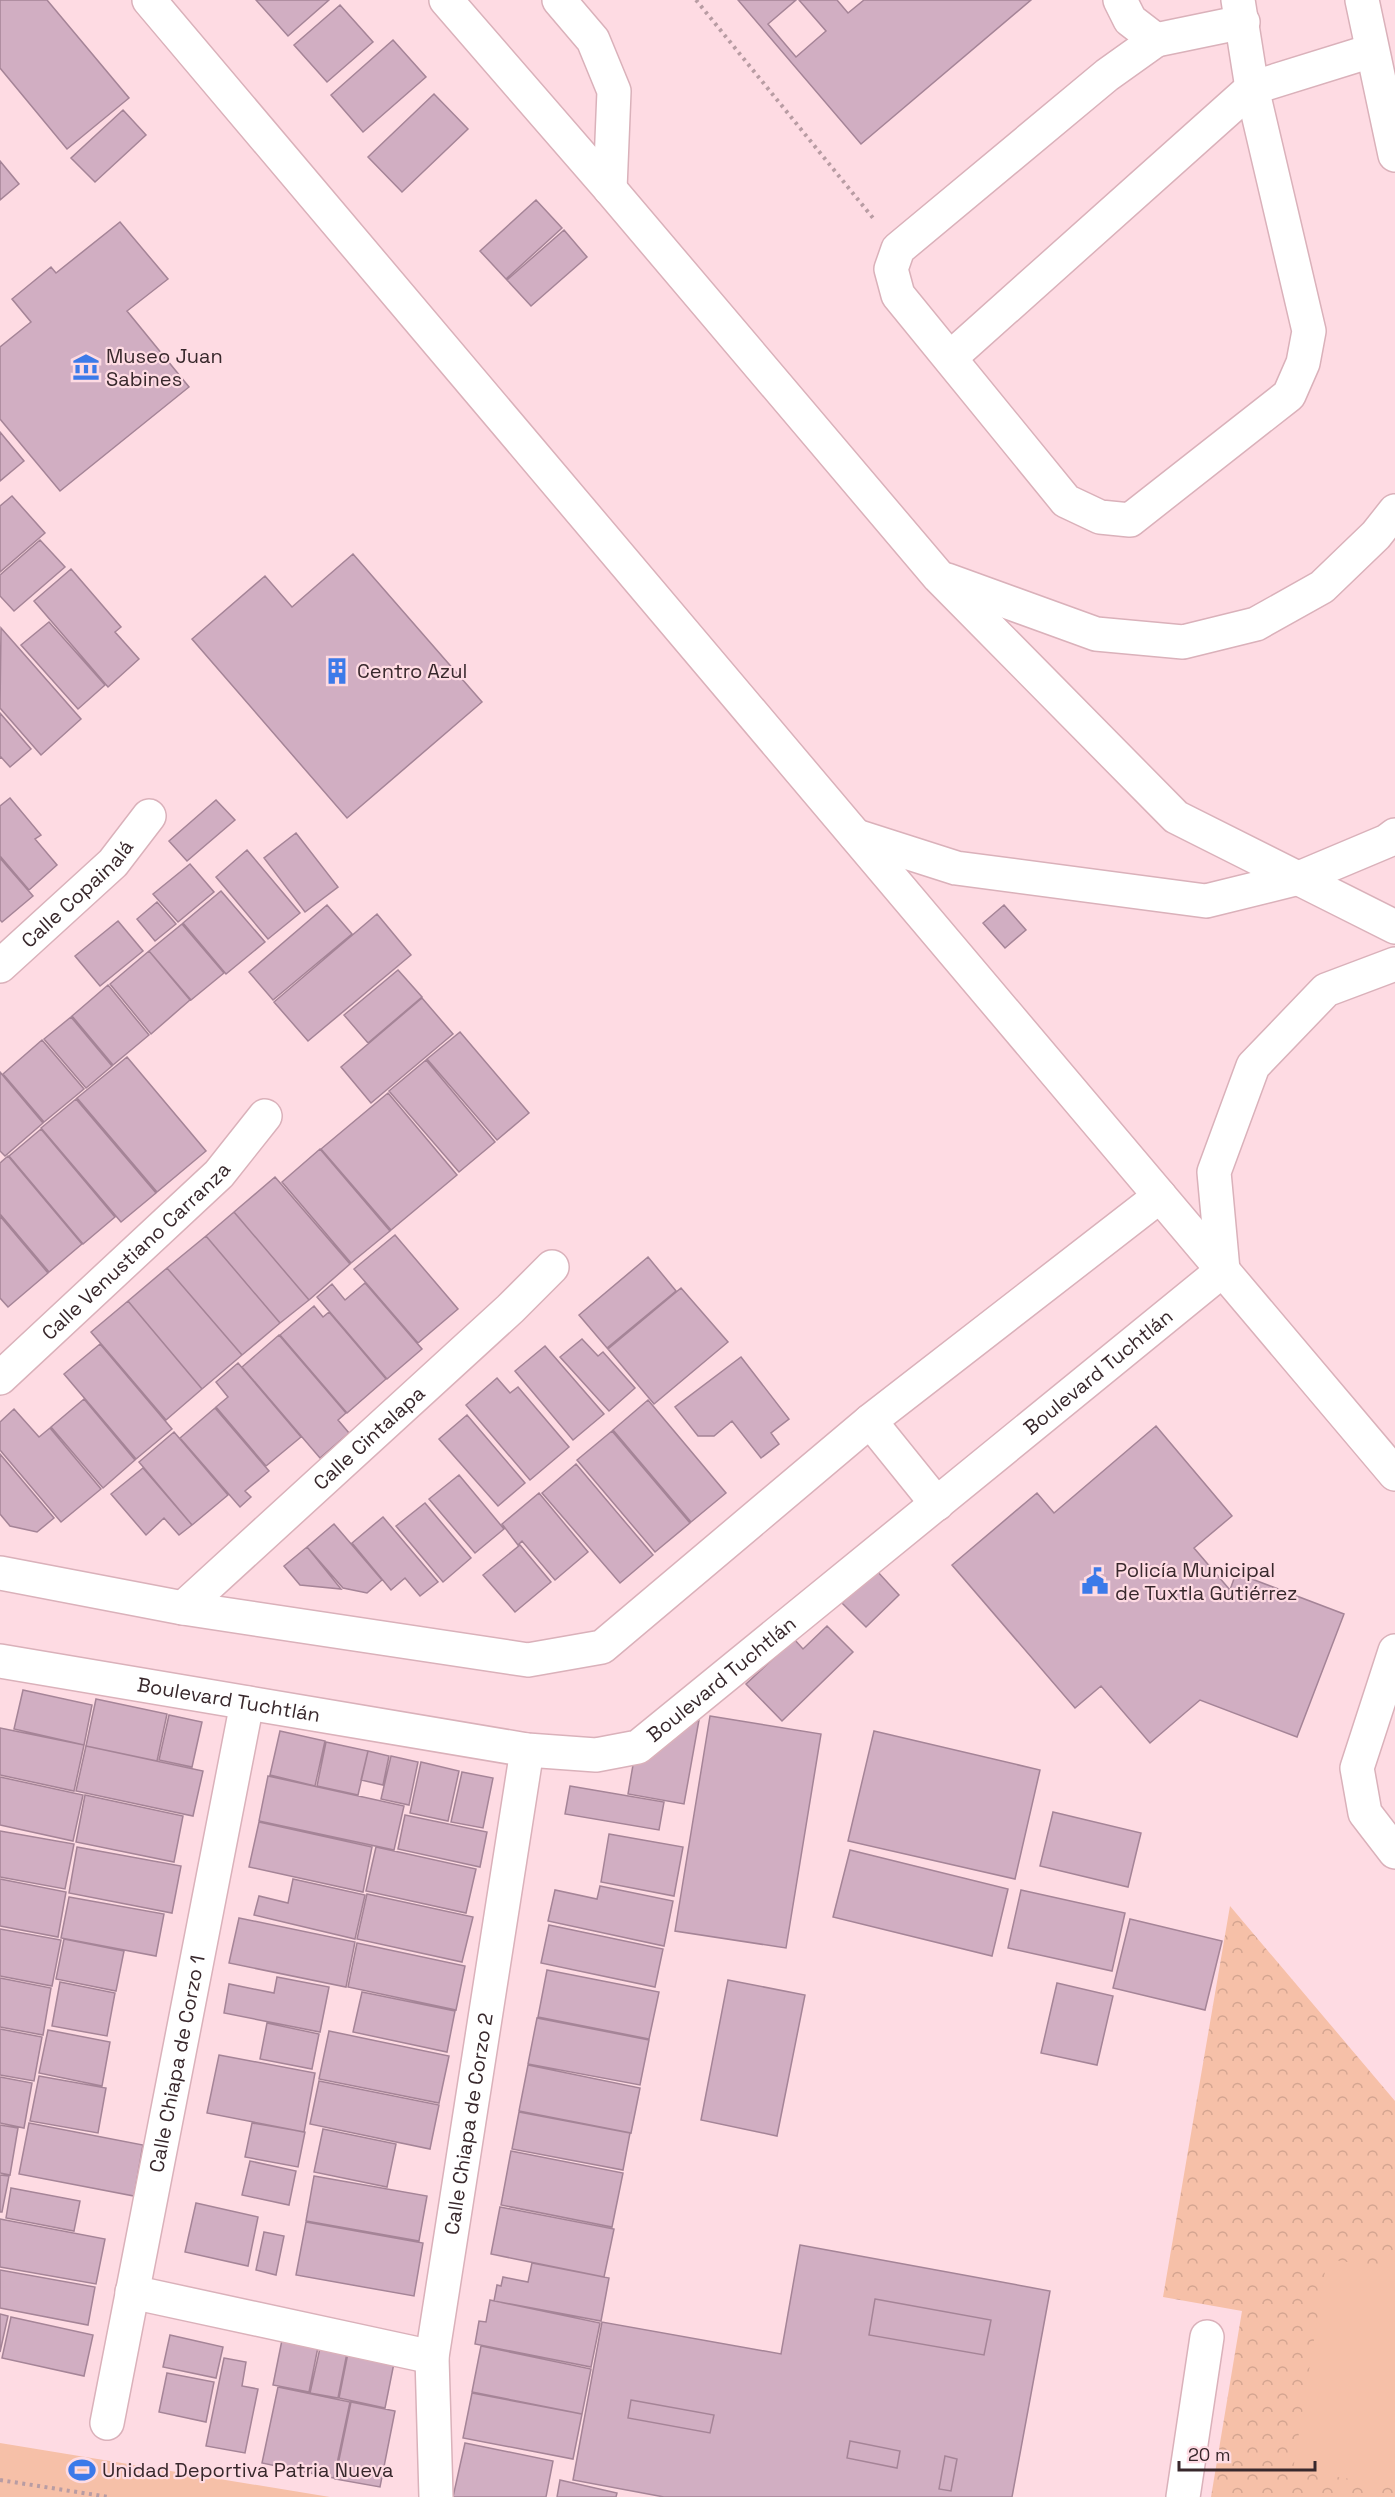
<svg xmlns="http://www.w3.org/2000/svg" width="1395" height="2497" font-family="'Space Grotesk',sans-serif">
	<style>
		.park { fill: url(#park-crowns) }
		.pitch { fill: #f6c0a8 }
		.building { fill: #d1aec2; stroke: #a58497; stroke-width: 1.5; fill-rule: evenodd }
		.lines { fill: none; stroke-linecap: round; stroke-linejoin: round }
		.minor-casing { stroke: #dab1ba; stroke-width: 36 }
		.highway-casing { stroke: #dab1ba; stroke-width: 36 }
		.path { stroke: #b89ca3; stroke-width: 4; stroke-dasharray: 3 4.5; stroke-linecap: butt }
		.minor { stroke: #fff; stroke-width: 33 }
		.highway { stroke: #fff; stroke-width: 33 }
		.labels { text-anchor: middle; dominant-baseline: central; stroke-width: 4.5; stroke-linejoin: round; paint-order: stroke }
		.poi-label { font-size: 20px; fill: #38282c; stroke: #fedbe3; text-anchor: start }
		.street-label { font-size: 20px; fill: #38282c; stroke: #fedbe3 }
	</style>
	<defs>
		<pattern id="park-crowns" width="20" height="18" patternUnits="userSpaceOnUse" patternTransform="scale(1.5)"><rect width="20" height="18" fill="#f6c0a8"/><path d="M2 6a3 3 0 1 1 6 0M12 15a3 3 0 1 1 6 0" fill="none" stroke="#d4a591"/></pattern>
	</defs>
	<rect width="100%" height="100%" fill="#fedbe3"/>
	<!-- park -->
	<path class="park" d="M 1230,1906 L 1395,2101 L 1395,2497 L 1211,2497 L 1242,2311 L 1163,2297 Z"/>
	<!-- pitch -->
	<path class="pitch" d="M 1327,2259 L 1395,2269 L 1395,2486 L 1293,2470 Z
		M 0,2443 L 330,2497 L 0,2497 Z"/>
	<!-- building -->
	<path class="building" d="M 0,0 L 47,0 L 129,98 L 67,149 L 0,68 Z
		M 256,0 L 329,0 L 288,36 Z
		M 738,0 L 796,0 L 768,24 L 796,57 L 826,31 L 799,0 L 837,0 L 848,13 L 864,0 L 1031,0 L 861,144 Z
		M 340,5 L 373,42 L 327,82 L 294,45 Z
		M 393,40 L 426,77 L 363,132 L 331,95 Z
		M 434,94 L 468,129 L 402,192 L 368,157 Z
		M 123,110 L 146,135 L 95,182 L 71,158 Z
		M 0,161 L 19,184 L 0,200 Z
		M 536,200 L 562,228 L 506,279 L 480,251 Z
		M 120,222 L 168,279 L 127,311 L 189,387 L 60,491 L 0,419 L 0,347 L 31,322 L 12,299 L 51,267 L 56,273 Z
		M 564,230 L 587,257 L 531,306 L 507,280 Z
		M 0,432 L 24,461 L 0,481 Z
		M 12,496 L 45,533 L 0,572 L 0,506 Z
		M 40,540 L 65,567 L 14,611 L 0,596 L 0,575 Z
		M 353,554 L 482,702 L 347,818 L 192,639 L 265,576 L 292,607 Z
		M 71,569 L 121,627 L 115,632 L 139,659 L 108,687 L 34,601 Z
		M 49,622 L 105,685 L 78,709 L 21,645 Z
		M 1,628 L 81,719 L 41,755 L 0,708 Z
		M 0,713 L 31,749 L 10,767 L 1,757 L 0,758 Z
		M 10,798 L 41,835 L 35,839 L 57,865 L 29,890 L 0,856 L 0,806 Z
		M 216,800 L 235,820 L 187,861 L 169,841 Z
		M 296,833 L 338,887 L 305,912 L 264,858 Z
		M 247,850 L 300,913 L 268,939 L 216,877 Z
		M 0,858 L 33,896 L 2,922 L 0,920 Z
		M 190,864 L 214,892 L 178,922 L 153,894 Z
		M 221,891 L 265,942 L 226,974 L 183,923 Z
		M 157,902 L 176,924 L 155,941 L 137,919 Z
		M 327,905 L 352,934 L 273,1000 L 249,972 Z
		M 1004,905 L 1026,930 L 1005,948 L 983,923 Z
		M 377,914 L 411,955 L 308,1041 L 274,1002 Z
		M 118,921 L 143,951 L 100,986 L 75,956 Z
		M 182,924 L 224,973 L 191,1000 L 149,951 Z
		M 149,951 L 190,1000 L 151,1034 L 110,984 Z
		M 398,970 L 422,997 L 368,1043 L 344,1015 Z
		M 108,985 L 149,1035 L 113,1065 L 72,1016 Z
		M 422,998 L 453,1034 L 371,1103 L 341,1067 Z
		M 71,1017 L 112,1066 L 86,1088 L 44,1039 Z
		M 460,1032 L 529,1113 L 497,1140 L 427,1059 Z
		M 42,1040 L 84,1089 L 44,1122 L 3,1074 Z
		M 127,1057 L 206,1151 L 157,1192 L 77,1098 Z
		M 426,1060 L 495,1142 L 459,1172 L 389,1091 Z
		M 0,1072 L 43,1123 L 5,1156 L 0,1151 Z
		M 388,1093 L 457,1175 L 391,1230 L 321,1149 Z
		M 76,1099 L 156,1193 L 121,1222 L 41,1128 Z
		M 41,1129 L 115,1217 L 83,1244 L 9,1156 Z
		M 320,1149 L 390,1231 L 351,1263 L 282,1182 Z
		M 8,1156 L 82,1244 L 49,1272 L 0,1214 L 0,1163 Z
		M 275,1177 L 350,1264 L 309,1300 L 234,1212 Z
		M 234,1212 L 309,1300 L 280,1323 L 206,1236 Z
		M 0,1216 L 48,1273 L 8,1307 L 0,1298 Z
		M 395,1235 L 458,1309 L 418,1343 L 354,1269 Z
		M 206,1236 L 280,1323 L 242,1355 L 167,1268 Z
		M 648,1257 L 676,1291 L 607,1348 L 579,1315 Z
		M 167,1268 L 242,1355 L 202,1389 L 128,1301 Z
		M 365,1283 L 422,1349 L 387,1379 L 317,1297 L 332,1284 L 345,1300 Z
		M 681,1288 L 728,1342 L 654,1404 L 608,1349 Z
		M 128,1301 L 202,1389 L 166,1420 L 91,1332 Z
		M 314,1306 L 323,1317 L 329,1312 L 386,1379 L 347,1413 L 280,1335 Z
		M 279,1335 L 346,1413 L 338,1420 L 349,1433 L 320,1458 L 242,1367 Z
		M 582,1339 L 598,1356 L 603,1352 L 635,1388 L 609,1411 L 560,1357 Z
		M 100,1344 L 172,1429 L 136,1459 L 64,1374 Z
		M 545,1346 L 604,1414 L 573,1440 L 515,1371 Z
		M 741,1357 L 789,1419 L 771,1433 L 779,1444 L 761,1458 L 732,1421 L 714,1436 L 698,1436 L 675,1407 Z
		M 238,1363 L 301,1437 L 266,1466 L 216,1407 L 228,1397 L 216,1382 Z
		M 497,1378 L 510,1393 L 518,1387 L 569,1447 L 530,1480 L 466,1405 Z
		M 84,1399 L 135,1460 L 103,1488 L 51,1427 Z
		M 648,1400 L 726,1493 L 691,1522 L 613,1430 Z
		M 215,1408 L 269,1471 L 245,1491 L 251,1497 L 240,1507 L 180,1438 Z
		M 14,1409 L 39,1437 L 50,1428 L 101,1489 L 61,1522 L 0,1450 L 0,1422 Z
		M 467,1415 L 525,1483 L 498,1506 L 439,1439 Z
		M 1156,1426 L 1232,1516 L 1194,1548 L 1230,1590 L 1236,1573 L 1344,1614 L 1297,1737 L 1200,1700 L 1150,1743 L 1101,1686 L 1075,1708 L 952,1565 L 1037,1493 L 1054,1513 Z
		M 612,1431 L 690,1523 L 655,1552 L 577,1460 Z
		M 174,1432 L 228,1495 L 192,1525 L 139,1462 Z
		M 0,1454 L 54,1518 L 37,1532 L 10,1526 L 0,1514 Z
		M 576,1464 L 653,1555 L 620,1583 L 542,1493 Z
		M 143,1468 L 192,1525 L 179,1535 L 164,1518 L 146,1535 L 111,1494 Z
		M 459,1475 L 504,1529 L 475,1553 L 429,1499 Z
		M 539,1493 L 588,1552 L 555,1580 L 522,1541 L 518,1545 L 502,1524 Z
		M 425,1503 L 471,1558 L 443,1582 L 396,1526 Z
		M 383,1517 L 438,1582 L 420,1596 L 405,1578 L 391,1590 L 352,1543 Z
		M 334,1524 L 382,1580 L 367,1593 L 343,1588 L 307,1547 Z
		M 520,1545 L 551,1582 L 515,1612 L 483,1575 Z
		M 307,1547 L 341,1589 L 300,1585 L 284,1566 Z
		M 876,1570 L 899,1595 L 866,1627 L 842,1603 Z
		M 827,1626 L 853,1652 L 782,1721 L 746,1684 L 794,1639 L 803,1649 Z
		M 23,1690 L 92,1705 L 84,1745 L 14,1729 Z
		M 96,1699 L 167,1714 L 157,1761 L 86,1746 Z
		M 169,1715 L 202,1722 L 192,1767 L 159,1760 Z
		M 710,1716 L 821,1734 L 786,1948 L 675,1931 Z
		M 699,1720 L 684,1804 L 628,1794 L 633,1765 Z
		M 0,1728 L 84,1745 L 74,1791 L 0,1775 Z
		M 280,1731 L 325,1741 L 315,1786 L 270,1775 Z
		M 874,1731 L 1040,1770 L 1015,1879 L 848,1841 Z
		M 326,1742 L 368,1751 L 358,1795 L 317,1786 Z
		M 86,1746 L 203,1771 L 193,1816 L 76,1791 Z
		M 368,1751 L 389,1756 L 383,1785 L 361,1780 Z
		M 391,1756 L 418,1762 L 409,1805 L 381,1799 Z
		M 421,1762 L 459,1771 L 448,1821 L 410,1813 Z
		M 462,1772 L 493,1778 L 483,1828 L 451,1822 Z
		M 268,1776 L 404,1806 L 394,1850 L 259,1821 Z
		M 0,1777 L 83,1795 L 73,1841 L 0,1825 Z
		M 570,1786 L 664,1802 L 659,1830 L 565,1814 Z
		M 85,1795 L 183,1816 L 174,1862 L 76,1842 Z
		M 1053,1812 L 1141,1833 L 1128,1887 L 1040,1866 Z
		M 405,1815 L 487,1832 L 480,1867 L 398,1849 Z
		M 259,1822 L 372,1847 L 363,1892 L 249,1867 Z
		M 0,1831 L 74,1844 L 65,1889 L 0,1877 Z
		M 609,1834 L 683,1847 L 674,1896 L 601,1882 Z
		M 77,1847 L 181,1866 L 172,1913 L 69,1893 Z
		M 376,1847 L 476,1869 L 466,1913 L 366,1891 Z
		M 850,1850 L 1008,1889 L 992,1956 L 833,1917 Z
		M 0,1879 L 66,1892 L 58,1937 L 0,1926 Z
		M 293,1879 L 365,1895 L 355,1939 L 254,1915 L 259,1896 L 288,1903 Z
		M 600,1886 L 673,1901 L 664,1946 L 548,1921 L 555,1890 L 597,1899 Z
		M 1021,1890 L 1125,1913 L 1112,1971 L 1008,1948 Z
		M 367,1894 L 473,1917 L 462,1962 L 357,1939 Z
		M 69,1897 L 164,1914 L 156,1956 L 61,1938 Z
		M 239,1918 L 355,1942 L 346,1987 L 229,1963 Z
		M 1130,1919 L 1222,1941 L 1205,2010 L 1113,1988 Z
		M 549,1925 L 663,1949 L 655,1987 L 541,1963 Z
		M 0,1929 L 61,1940 L 52,1986 L 0,1976 Z
		M 64,1939 L 124,1951 L 116,1991 L 56,1979 Z
		M 357,1943 L 465,1966 L 456,2010 L 348,1987 Z
		M 547,1970 L 659,1992 L 649,2039 L 538,2017 Z
		M 277,1977 L 329,1987 L 320,2032 L 224,2013 L 229,1984 L 274,1993 Z
		M 0,1978 L 51,1988 L 43,2035 L 0,2027 Z
		M 728,1980 L 805,1995 L 777,2136 L 701,2120 Z
		M 60,1982 L 115,1993 L 107,2036 L 52,2026 Z
		M 1057,1983 L 1113,1996 L 1097,2065 L 1041,2053 Z
		M 362,1992 L 455,2011 L 447,2052 L 353,2032 Z
		M 537,2018 L 649,2040 L 640,2085 L 528,2064 Z
		M 267,2023 L 319,2034 L 312,2069 L 260,2059 Z
		M 0,2029 L 42,2037 L 34,2081 L 0,2075 Z
		M 48,2030 L 110,2042 L 102,2086 L 39,2073 Z
		M 329,2031 L 449,2056 L 439,2103 L 319,2079 Z
		M 219,2055 L 315,2073 L 304,2132 L 207,2113 Z
		M 528,2065 L 640,2088 L 631,2133 L 519,2111 Z
		M 39,2076 L 106,2088 L 98,2133 L 30,2121 Z
		M 0,2077 L 32,2083 L 24,2128 L 0,2123 Z
		M 319,2081 L 439,2105 L 430,2149 L 310,2124 Z
		M 519,2112 L 630,2133 L 623,2170 L 512,2149 Z
		M 29,2123 L 143,2145 L 134,2196 L 19,2174 Z
		M 252,2123 L 305,2132 L 298,2167 L 245,2157 Z
		M 0,2125 L 18,2128 L 10,2175 L 0,2173 Z
		M 323,2129 L 396,2144 L 387,2187 L 314,2172 Z
		M 511,2151 L 623,2173 L 612,2227 L 501,2205 Z
		M 250,2161 L 296,2171 L 289,2205 L 242,2195 Z
		M 0,2175 L 9,2176 L 2,2212 L 0,2212 Z
		M 314,2176 L 427,2196 L 419,2241 L 306,2221 Z
		M 11,2188 L 80,2201 L 74,2231 L 6,2218 Z
		M 196,2203 L 258,2217 L 248,2266 L 185,2252 Z
		M 500,2207 L 614,2229 L 604,2277 L 491,2254 Z
		M 0,2219 L 105,2239 L 96,2284 L 0,2267 Z
		M 306,2222 L 423,2243 L 414,2296 L 296,2275 Z
		M 264,2232 L 284,2236 L 276,2275 L 256,2270 Z
		M 800,2245 L 1050,2291 L 1012,2497 L 664,2497 L 573,2480 L 602,2322 L 781,2354 ZM 875,2299 L 991,2320 L 984,2355 L 869,2335 ZM 631,2400 L 714,2415 L 710,2433 L 628,2418 ZM 850,2441 L 900,2451 L 897,2468 L 847,2458 ZM 945,2456 L 957,2459 L 951,2491 L 939,2489 Z
		M 532,2263 L 609,2278 L 601,2321 L 494,2301 L 497,2285 L 501,2286 L 503,2277 L 528,2282 Z
		M 0,2270 L 95,2287 L 88,2325 L 0,2308 Z
		M 875,2299 L 991,2320 L 984,2355 L 869,2335 Z
		M 490,2300 L 600,2323 L 591,2367 L 475,2344 L 479,2321 L 486,2322 Z
		M 0,2314 L 8,2316 L 0,2352 Z
		M 11,2317 L 93,2335 L 84,2376 L 2,2358 Z
		M 170,2335 L 223,2347 L 216,2378 L 163,2367 Z
		M 282,2340 L 318,2347 L 309,2392 L 273,2385 Z
		M 481,2346 L 591,2369 L 582,2414 L 472,2392 Z
		M 320,2348 L 347,2353 L 338,2398 L 310,2393 Z
		M 348,2353 L 394,2363 L 385,2408 L 339,2398 Z
		M 224,2358 L 246,2362 L 242,2386 L 258,2389 L 245,2453 L 206,2446 Z
		M 167,2373 L 214,2382 L 206,2422 L 159,2412 Z
		M 278,2387 L 350,2402 L 334,2478 L 262,2463 Z
		M 472,2393 L 582,2414 L 573,2459 L 463,2438 Z
		M 631,2400 L 714,2415 L 710,2433 L 628,2418 Z
		M 351,2402 L 395,2411 L 380,2487 L 335,2479 Z
		M 850,2441 L 900,2451 L 897,2468 L 847,2458 Z
		M 465,2443 L 553,2461 L 546,2497 L 453,2497 Z
		M 945,2456 L 957,2459 L 951,2491 L 939,2489 Z
		M 560,2480 L 617,2493 L 616,2497 L 557,2497 Z"/>
	<g class="lines">
		<defs>
			<g id="minor">
				<path d="M 149,0 L 1395,1474"/>
				<path d="M 446,0 L 610,189 L 939,577 L 1176,817 L 1395,927"/>
				<path d="M 559,0 L 593,40 L 614,91 L 610,189"/>
				<path d="M 1120,0 L 1130,20 L 1156,40 L 1243,22"/>
				<path d="M 1362,0 L 1395,155"/>
				<path d="M 1156,40 L 1107,75 L 898,249 L 891,269 L 898,295 L 1066,501 L 1100,517 L 1130,520 L 1289,395 L 1303,363 L 1309,331 L 1252,88 L 1238,0"/>
				<path d="M 950,358 L 1252,88 L 1371,51"/>
				<path d="M 947,580 L 1096,634 L 1183,642 L 1256,624 L 1322,587 L 1376,535 L 1395,511"/>
				<path id="s1" d="M 0,966 L 113,863 L 149,816"/>
				<path id="s2" d="M 0,1378 L 219,1174 L 265,1116"/>
				<path d="M 870,1421 L 937,1504"/>
				<path d="M 0,1573 L 183,1608 L 528,1660 L 602,1647 L 870,1421 L 1160,1196"/>
				<path id="s3" d="M 183,1608 L 510,1309 L 552,1267"/>
				<path d="M 1395,1651 L 1357,1768 L 1365,1813 L 1395,1852"/>
				<path id="s4" d="M 0,1661 L 527,1750 L 596,1755 L 638,1747 L 1223,1270 L 1214,1172 L 1253,1066 L 1326,990 L 1395,964"/>
				<path d="M 132,2292 L 432,2357"/>
				<path id="s5" d="M 107,2423 L 247,1703"/>
				<path id="s6" d="M 436,2497 L 432,2357 L 527,1750"/>
				<path d="M 1183,2497 L 1207,2337"/>
			</g>
			<path id="highway" d="M 856,836 L 956,868 L 1206,901 L 1299,878 L 1387,841 L 1395,835"/>
		</defs>
		<!-- minor casing -->
		<use href="#minor" class="minor-casing"/>
		<!-- highway casing -->
		<use href="#highway" class="highway-casing"/>
		<!-- path -->
		<path class="path" d="M 696,0 L 873,218
			M 0,2480 L 109,2497"/>
		<!-- minor -->
		<use href="#minor" class="minor"/>
		<!-- highway -->
		<use href="#highway" class="highway"/>
	</g>
	<!-- icons -->
	<defs>
		<symbol id="museum-bare" viewBox="-9 -9 18 18"><path d="M0-6L6-3V-2H-6V-3ZM-5-1h2V3h-2ZM-1-1h2V3h-2ZM3-1h2V3H3ZM-6 4H6V6H-6Z" fill="#3c7ae9" stroke="#fedbe3" stroke-width="2.5" paint-order="stroke"/></symbol>
		<symbol id="building-bare" viewBox="-9 -9 18 18"><path d="M-4-6H4V6H1V3H-1V6H-4ZM-2.5-4.3h1.7v1.8h-1.7ZM.8-4.3h1.7v1.8H.8ZM-2.5-1h1.7V.8h-1.7ZM.8-1h1.7V.8H.8Z" fill="#3c7ae9" stroke="#fedbe3" stroke-width="2.5" paint-order="stroke"/></symbol>
		<symbol id="civic-bare" viewBox="-9 -9 18 18"><path d="M-.6-6.5H3V-4.5H.6V-3L4-1V1h2V6H-6V1h2V-1L-.6-3ZM-1.2 2.5V6h2.4V2.5Z" fill="#3c7ae9" stroke="#fedbe3" stroke-width="2.5" paint-order="stroke"/></symbol>
		<symbol id="stadium-bare" viewBox="-9 -9 18 18"><path d="M0-5a6.5 5 0 1 0 0 10a6.5 5 0 1 0 0-10ZM-3.5-1.8h7v3.6h-7Z" fill="#3c7ae9" stroke="#fedbe3" stroke-width="2.5" paint-order="stroke"/></symbol>
	</defs>
	<g fill-rule="evenodd">
		<use href="#museum-bare" x="67" y="348" width="38" height="38"/>
		<use href="#building-bare" x="318" y="652" width="38" height="38"/>
		<use href="#civic-bare" x="1076" y="1562" width="38" height="38"/>
		<use href="#stadium-bare" x="63" y="2451" width="38" height="38"/>
	</g>
	<g class="labels">
		<!-- poi labels -->
		<g class="poi-label">
			<text x="106" y="356">Museo Juan<tspan x="106" dy="23">Sabines</tspan></text>
			<text x="357" y="671">Centro Azul</text>
			<text x="1115" y="1570">Policía Municipal<tspan x="1115" dy="23">de Tuxtla Gutiérrez</tspan></text>
			<text x="102" y="2470">Unidad Deportiva Patria Nueva</text>
		</g>
		<!-- street labels -->
		<g class="street-label">
			<text stroke="none"><textPath href="#s1" startOffset="106">Calle Copainalá</textPath></text>
			<text stroke="none"><textPath href="#s2" startOffset="186">Calle Venustiano Carranza</textPath></text>
			<text stroke="none"><textPath href="#s4" startOffset="1240">Boulevard Tuchtlán</textPath></text>
			<text stroke="none"><textPath href="#s3" startOffset="252">Calle Cintalapa</textPath></text>
			<text stroke="none"><textPath href="#s4" startOffset="754">Boulevard Tuchtlán</textPath></text>
			<text stroke="none"><textPath href="#s4" startOffset="232">Boulevard Tuchtlán</textPath></text>
			<text stroke="none"><textPath href="#s5" startOffset="366">Calle Chiapa de Corzo 1</textPath></text>
			<text stroke="none"><textPath href="#s6" startOffset="376">Calle Chiapa de Corzo 2</textPath></text>
		</g>
	</g>
	<!-- scale -->
	<path d="M1179 2461v9h136v-9" fill="none" stroke="#38282c" stroke-width="3"/>
	<text x="1188" y="2461" font-size="18" fill="#38282c" stroke="#fedbe3" stroke-width="4.5" paint-order="stroke">20 m</text>
</svg>
